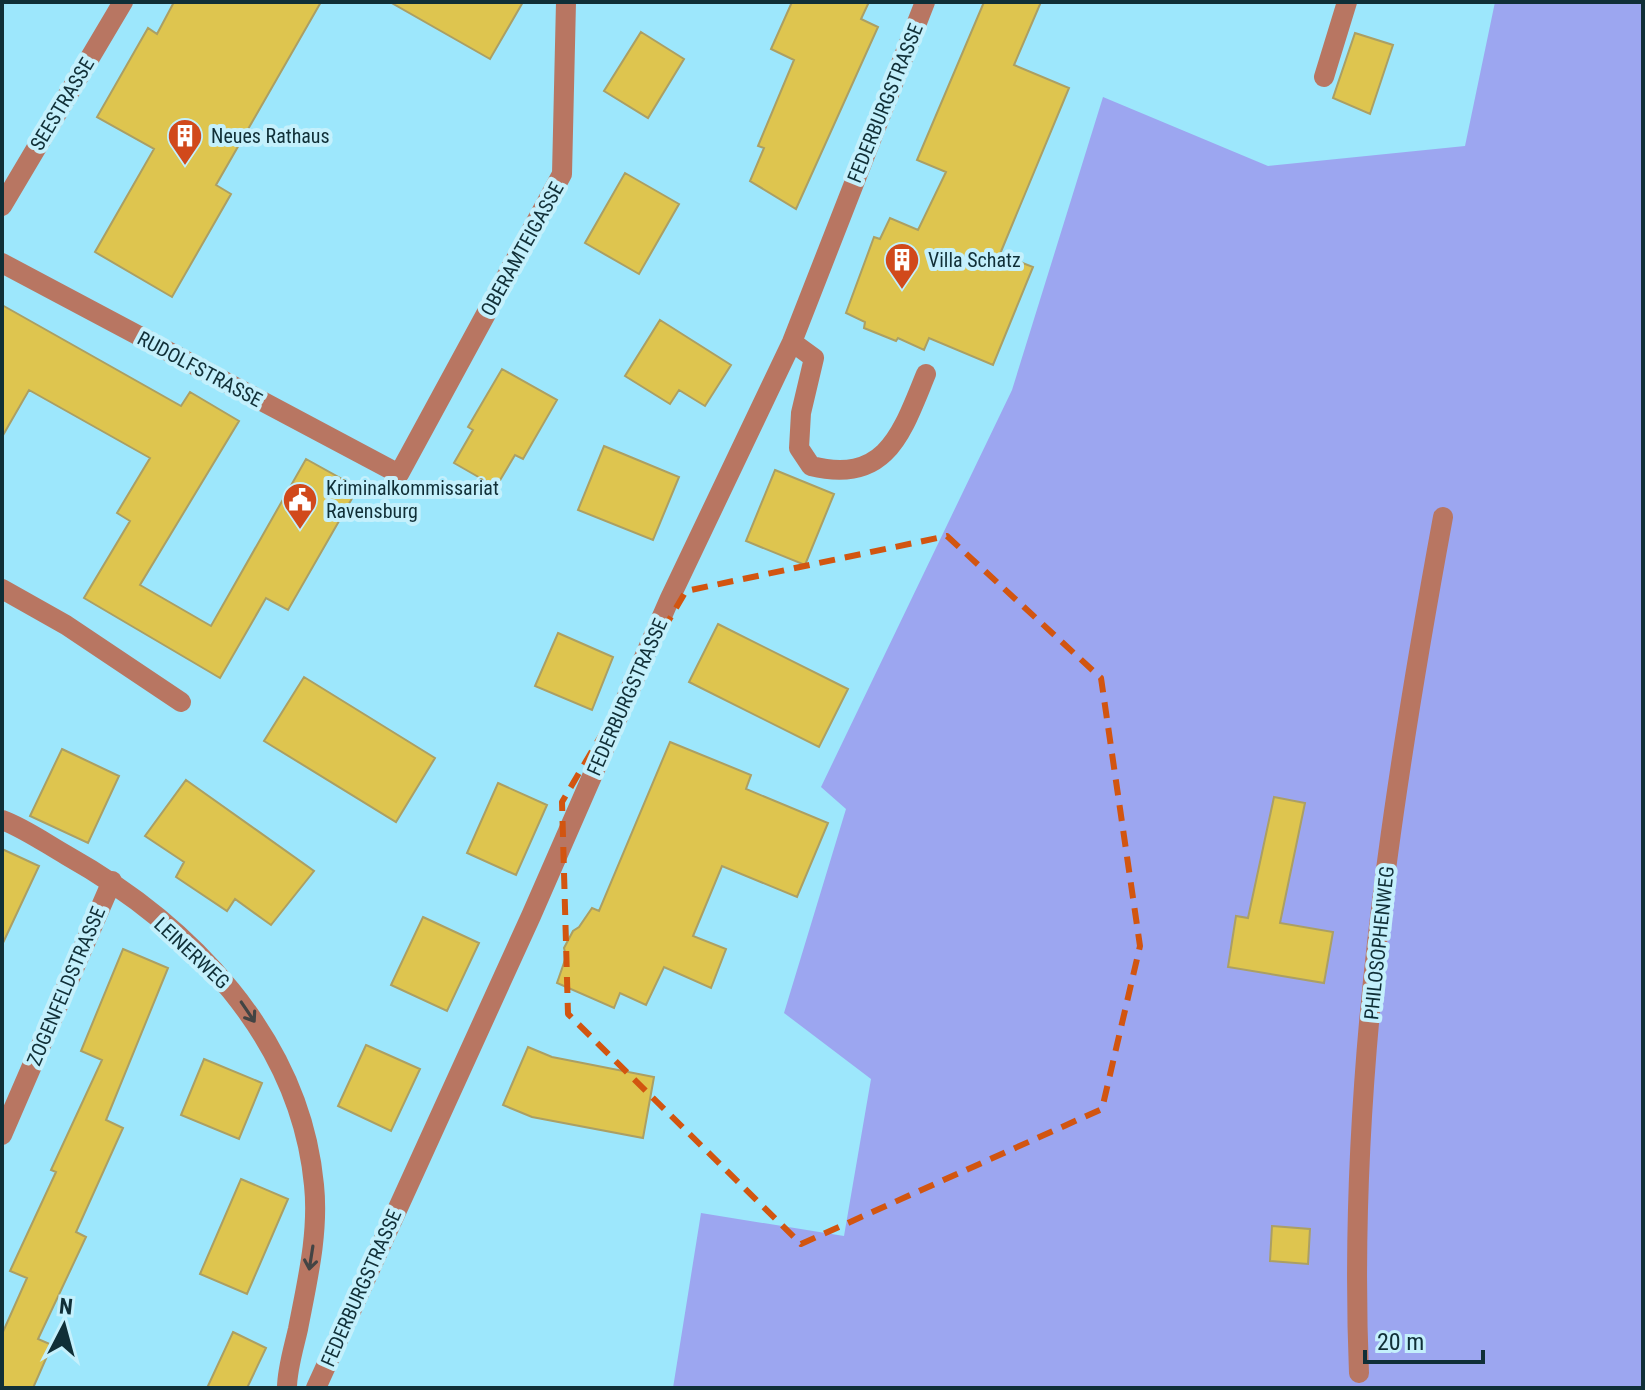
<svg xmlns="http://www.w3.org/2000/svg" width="1645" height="1390" font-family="'Roboto Condensed',sans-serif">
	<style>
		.green { fill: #9ca6f0 }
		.building { fill: #dec54f; stroke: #ab9f64; stroke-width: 2 }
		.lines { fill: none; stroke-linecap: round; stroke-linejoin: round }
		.minor { stroke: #b87662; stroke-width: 20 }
		.oneway { stroke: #424444 }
		.marked { fill: none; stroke: #d25510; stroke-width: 6; stroke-dasharray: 16 10; stroke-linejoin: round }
		.labels { text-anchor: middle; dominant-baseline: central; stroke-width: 8; stroke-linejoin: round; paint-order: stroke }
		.street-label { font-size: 20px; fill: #102f37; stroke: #c4f0fc }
		.poi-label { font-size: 20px; fill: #102f37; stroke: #c4f0fc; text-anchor: start }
	</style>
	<rect width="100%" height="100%" fill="#9de7fc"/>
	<!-- green -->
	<path class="green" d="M 1495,2 L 1643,2 L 1643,1388 L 673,1388 L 701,1213 L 844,1236 L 871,1079 L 784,1013 L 846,809 L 821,787 L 1012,390 L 1103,97 L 1268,166 L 1465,146 Z"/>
	<!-- building -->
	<path class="building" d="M 174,2 L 321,2 L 216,185 L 231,194 L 172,297 L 95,252 L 154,149 L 97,117 L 148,28 L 157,34 Z
		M 390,2 L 523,2 L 490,59 Z
		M 792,2 L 869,2 L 861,19 L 878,27 L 796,209 L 750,181 L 764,148 L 758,146 L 794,60 L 771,49 Z
		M 984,2 L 1041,2 L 1014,65 L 1069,88 L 1000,254 L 1033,267 L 993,365 L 929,338 L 924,350 L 898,338 L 896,341 L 864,328 L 865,322 L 846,313 L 874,237 L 880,239 L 890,218 L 918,230 L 946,172 L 917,160 Z
		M 641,32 L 684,59 L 648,118 L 604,91 Z
		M 1355,33 L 1393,45 L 1370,114 L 1333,98 Z
		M 625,173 L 679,204 L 639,274 L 585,243 Z
		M 2,305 L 181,406 L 190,392 L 239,421 L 140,585 L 211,626 L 306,459 L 358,488 L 288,610 L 266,598 L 220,678 L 84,598 L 130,521 L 117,513 L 150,458 L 29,390 L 2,437 Z
		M 660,320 L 731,365 L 705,406 L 679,390 L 670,404 L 625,376 Z
		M 502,369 L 557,400 L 523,459 L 515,455 L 496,487 L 454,463 L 473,430 L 468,427 Z
		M 604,446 L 679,477 L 653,540 L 578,510 Z
		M 775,470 L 834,494 L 805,565 L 746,541 Z
		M 718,624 L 848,689 L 819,747 L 689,682 Z
		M 558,633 L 613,657 L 592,710 L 535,686 Z
		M 304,677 L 435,758 L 396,822 L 264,741 Z
		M 670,742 L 751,775 L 746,789 L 828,823 L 797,897 L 722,866 L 693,936 L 726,949 L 711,988 L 664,967 L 646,1005 L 620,993 L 614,1008 L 557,983 L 566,957 L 564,948 L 573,931 L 579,927 L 592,908 L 599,911 Z
		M 62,749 L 119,776 L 88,843 L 30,816 Z
		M 186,780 L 314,871 L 271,925 L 235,899 L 227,911 L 176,877 L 184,862 L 145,836 Z
		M 498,783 L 547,805 L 516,875 L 467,853 Z
		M 1274,797 L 1305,803 L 1280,923 L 1333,932 L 1324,983 L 1228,967 L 1236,916 L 1248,918 Z
		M 2,849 L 39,866 L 2,945 Z
		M 423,917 L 479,943 L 447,1011 L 391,985 Z
		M 123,949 L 168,968 L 106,1120 L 123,1128 L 76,1232 L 86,1237 L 38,1339 L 52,1345 L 33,1388 L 2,1388 L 2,1334 L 27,1278 L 10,1271 L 56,1172 L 51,1170 L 102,1060 L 81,1051 Z
		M 366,1045 L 420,1069 L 391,1131 L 338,1106 Z
		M 528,1047 L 552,1057 L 654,1077 L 643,1138 L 532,1117 L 503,1105 Z
		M 204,1059 L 262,1083 L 239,1139 L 181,1115 Z
		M 241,1179 L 288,1199 L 247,1294 L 200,1274 Z
		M 1272,1226 L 1310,1229 L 1308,1264 L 1270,1261 Z
		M 233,1332 L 266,1348 L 247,1388 L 207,1388 Z"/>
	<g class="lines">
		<!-- minor -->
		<path class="minor" d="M 1324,77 L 1347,2
			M 2,206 L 123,2
			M 2,263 L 399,474 L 562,174 L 566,2
			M 792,342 L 814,358 L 801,413 L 799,448 L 811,466 C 887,485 902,432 926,374
			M 2,589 L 66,625 L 181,702
			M 2,820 C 24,828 45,843 66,855 C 189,924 300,1037 314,1185 C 319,1233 307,1282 298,1329 C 294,1347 287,1369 287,1388
			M 2,1135 L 112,881
			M 1359,1373 C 1347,1086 1391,799 1443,517
			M 316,1388 L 531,916 L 670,598 L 792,342 L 925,2"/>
	</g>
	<!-- one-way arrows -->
	<defs><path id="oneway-shaft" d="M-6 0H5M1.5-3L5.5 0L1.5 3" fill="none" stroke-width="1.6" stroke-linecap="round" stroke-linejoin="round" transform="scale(2)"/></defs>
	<g class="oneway">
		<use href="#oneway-shaft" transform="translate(248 1012) rotate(56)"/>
		<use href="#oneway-shaft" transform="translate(311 1258) rotate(99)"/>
	</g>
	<!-- marked area -->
	<path class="marked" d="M 947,536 L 1101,678 L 1140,946 L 1102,1109 L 801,1244 L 568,1014 L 562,802 L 686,591 Z"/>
	<!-- icons -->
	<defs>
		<symbol id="building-pin" viewBox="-11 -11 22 30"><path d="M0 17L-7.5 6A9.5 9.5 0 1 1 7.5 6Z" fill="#d1491b" stroke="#c4f0fc"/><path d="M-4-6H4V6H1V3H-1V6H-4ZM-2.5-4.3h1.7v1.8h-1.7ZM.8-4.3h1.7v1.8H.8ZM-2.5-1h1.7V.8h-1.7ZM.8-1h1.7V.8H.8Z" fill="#fff"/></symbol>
		<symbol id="civic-pin" viewBox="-11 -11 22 30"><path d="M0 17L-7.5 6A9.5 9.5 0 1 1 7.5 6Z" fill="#d1491b" stroke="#c4f0fc"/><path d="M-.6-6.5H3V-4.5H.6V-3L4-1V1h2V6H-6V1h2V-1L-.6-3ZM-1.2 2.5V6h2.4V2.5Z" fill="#fff"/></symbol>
	</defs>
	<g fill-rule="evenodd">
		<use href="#building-pin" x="165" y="116" width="40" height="54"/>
		<use href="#building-pin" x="882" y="240" width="40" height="54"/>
		<use href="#civic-pin" x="280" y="480" width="40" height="54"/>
	</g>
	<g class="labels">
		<!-- street labels -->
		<g class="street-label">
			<text transform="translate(885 103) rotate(-68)">FEDERBURGSTRASSE</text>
			<text transform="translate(62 104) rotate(-59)">SEESTRASSE</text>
			<text transform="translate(522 249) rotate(-61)">OBERAMTEIGASSE</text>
			<text transform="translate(200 369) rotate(28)">RUDOLFSTRASSE</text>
			<text transform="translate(627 697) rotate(-66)">FEDERBURGSTRASSE</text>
			<text transform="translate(1379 943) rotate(-84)">PHILOSOPHENWEG</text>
			<text transform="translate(192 953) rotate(43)">LEINERWEG</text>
			<text transform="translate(66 986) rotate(-67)">ZOGENFELDSTRASSE</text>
			<text transform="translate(361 1288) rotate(-66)">FEDERBURGSTRASSE</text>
		</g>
		<!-- poi labels -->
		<g class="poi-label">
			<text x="211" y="136">Neues Rathaus</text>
			<text x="928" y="260">Villa Schatz</text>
			<text x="326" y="488">Kriminalkommissariat<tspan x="326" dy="23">Ravensburg</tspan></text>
		</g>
	</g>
	<!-- border -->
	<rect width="1645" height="1390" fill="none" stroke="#102f37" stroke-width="8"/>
	<!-- north arrow -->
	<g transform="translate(64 1326) rotate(6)" stroke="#c4f0fc" stroke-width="6" paint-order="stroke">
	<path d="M0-6L14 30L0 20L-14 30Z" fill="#102f37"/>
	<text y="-12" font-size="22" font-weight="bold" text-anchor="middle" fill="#102f37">N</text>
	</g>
	<!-- scale -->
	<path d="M1365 1350v12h118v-12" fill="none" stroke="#102f37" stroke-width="4"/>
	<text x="1377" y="1350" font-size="24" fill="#102f37" stroke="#c4f0fc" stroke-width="6" paint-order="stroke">20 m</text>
</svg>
